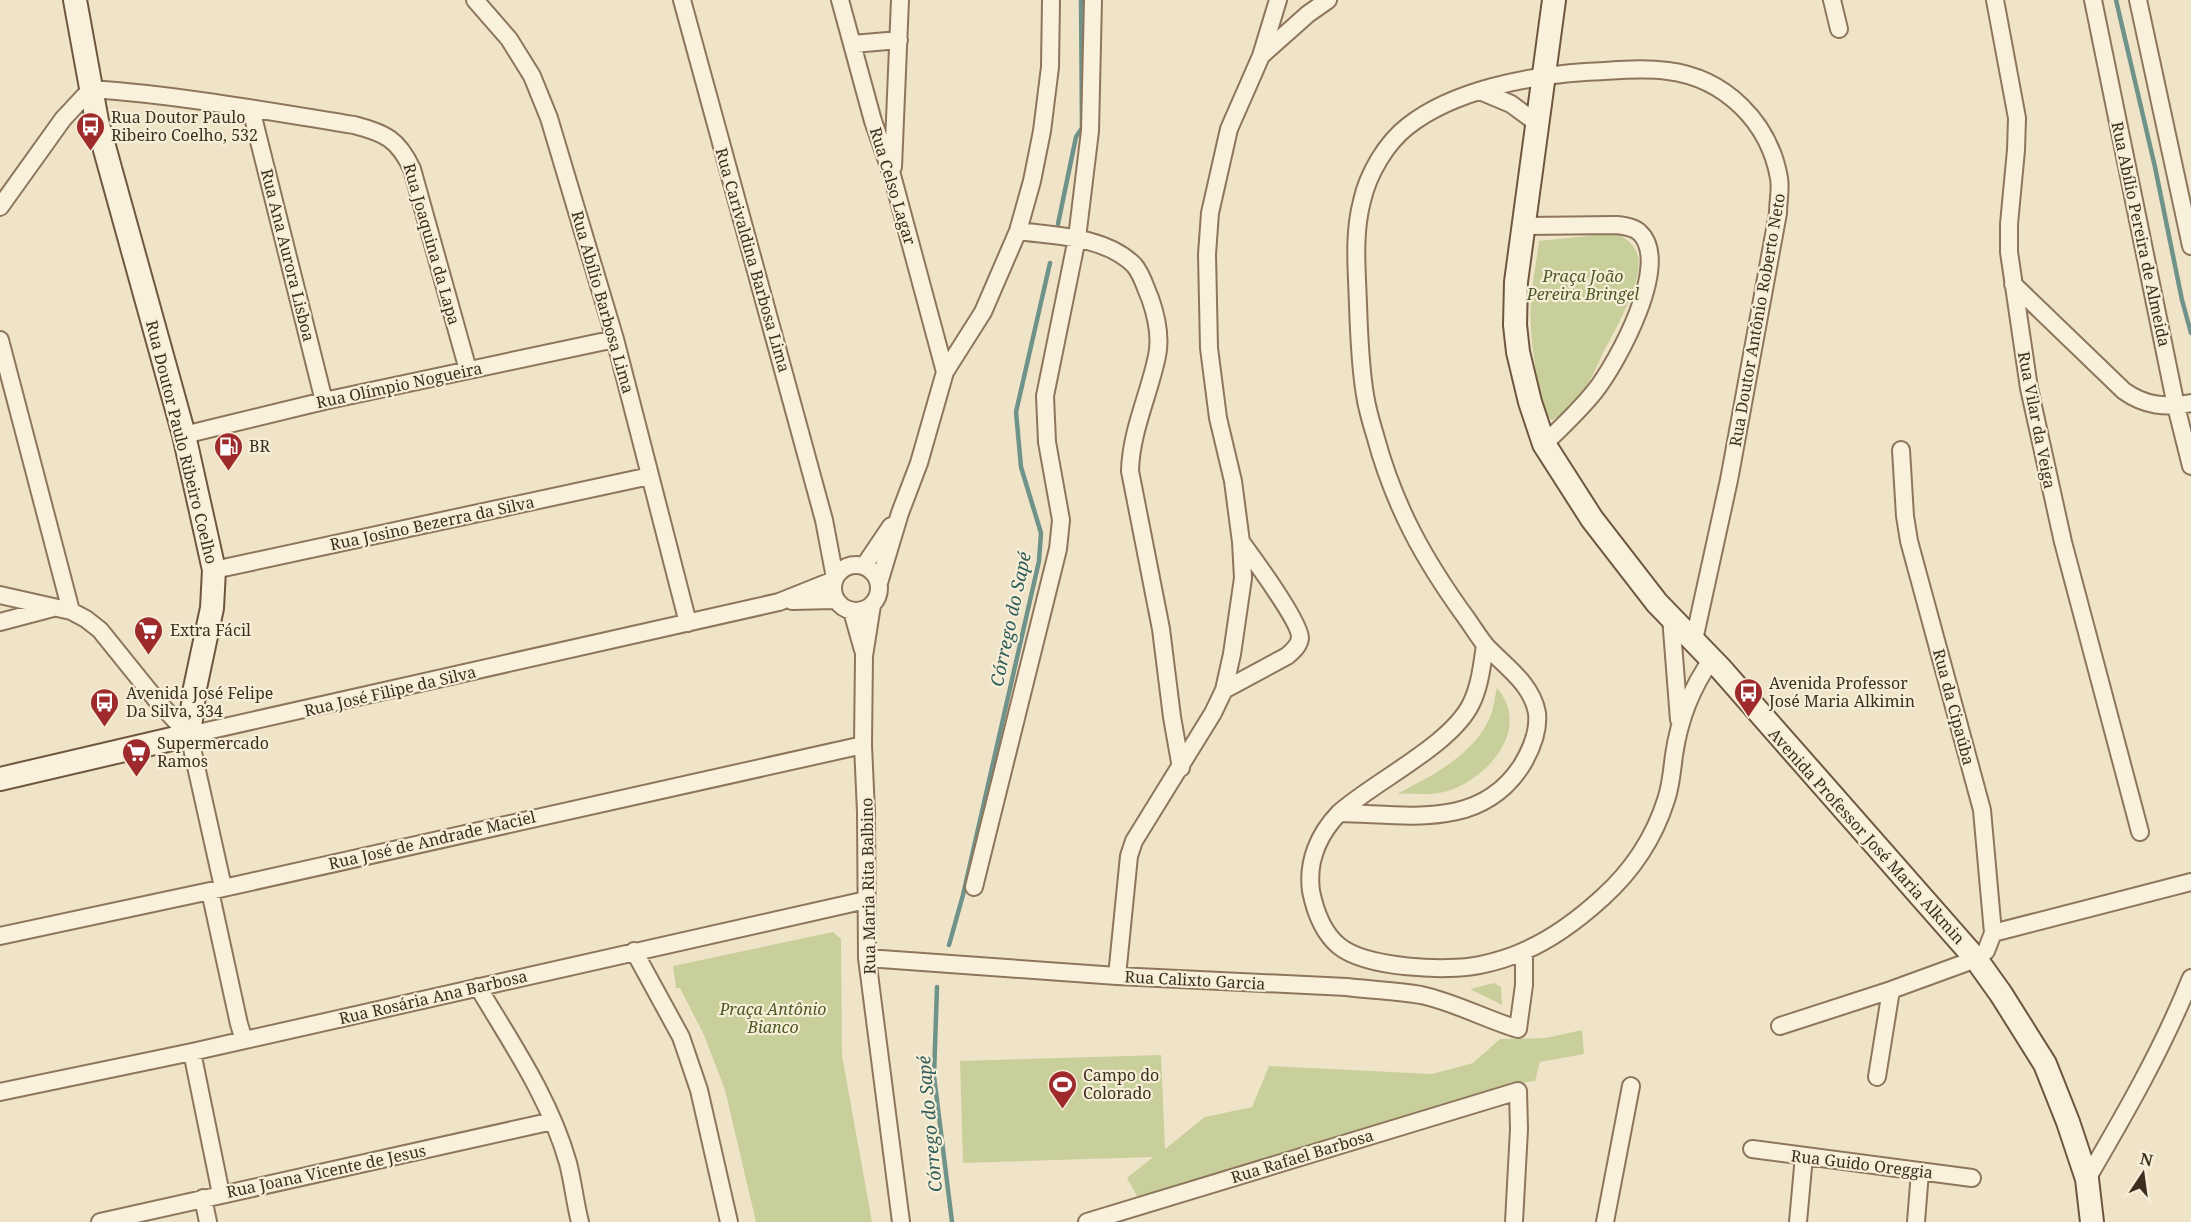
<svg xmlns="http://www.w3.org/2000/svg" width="2191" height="1222" font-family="'Noto Serif',serif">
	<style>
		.green { fill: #c9cf9b }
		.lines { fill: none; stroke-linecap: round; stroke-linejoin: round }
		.stream { stroke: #6f938a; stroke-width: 4.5 }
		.street-casing { stroke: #8d765c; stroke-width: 20 }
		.secondary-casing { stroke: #6f573f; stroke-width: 26 }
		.street { stroke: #faf1dc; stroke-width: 16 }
		.secondary { stroke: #faf1dc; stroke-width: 22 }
		.labels { text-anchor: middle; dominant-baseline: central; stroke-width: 4.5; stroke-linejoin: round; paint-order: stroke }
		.poi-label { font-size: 16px; fill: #3d2e20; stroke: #f7eed8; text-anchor: start }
		.street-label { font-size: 16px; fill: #3d2e20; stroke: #f7eed8 }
		.park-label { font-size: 16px; font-style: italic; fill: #4d5a26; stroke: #f7eed8 }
		.water-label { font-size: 18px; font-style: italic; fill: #2f5d5a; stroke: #f7eed8 }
	</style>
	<rect width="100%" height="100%" fill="#f0e4c8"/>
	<!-- green -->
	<path class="green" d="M 1616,233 C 1626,238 1635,245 1638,256 C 1644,281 1614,332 1602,355 C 1597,366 1592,378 1585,388 C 1577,400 1565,414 1552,420 L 1543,414 C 1537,375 1528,336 1531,297 C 1533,278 1537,259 1539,241 Z
		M 1497,688 C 1532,729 1488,778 1448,791 C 1431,796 1413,793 1397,794 C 1433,775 1477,754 1492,712 C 1494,704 1495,696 1497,688 Z
		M 833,932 L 841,939 L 842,1055 L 872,1222 L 756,1222 L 725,1090 L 704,1035 L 680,988 L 676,988 L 673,966 Z
		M 1494,983 L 1501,987 L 1502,1005 L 1470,989 Z
		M 1582,1030 L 1584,1054 L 1540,1062 L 1535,1081 L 1508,1085 L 1139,1200 L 1127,1178 L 1153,1157 L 963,1163 L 960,1061 L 1161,1055 L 1165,1149 L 1205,1117 L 1252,1107 L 1269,1066 L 1432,1074 L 1473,1063 L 1500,1039 L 1546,1038 Z"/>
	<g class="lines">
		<!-- stream -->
		<path class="stream" d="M 2116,0 L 2155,167 L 2182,300 L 2191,333
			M 1058,224 L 1076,137 L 1082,128 L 1081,0
			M 949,945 L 963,895 L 1039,561 L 1041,533 L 1021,467 L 1016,412 L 1050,263
			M 937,987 L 934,1076 L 952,1222"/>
		<defs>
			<path id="street" d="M 475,0 L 509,39 L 532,76 L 549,118 L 615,339 L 688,623
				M 682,0 L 824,520 L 835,578
				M 840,0 L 873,121 L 892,175 L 945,372
				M 1832,0 L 1839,29
				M 1995,0 L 2017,118 L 2016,150 L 2009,224 L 2009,252 L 2029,388 L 2063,542 L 2140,832
				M 2093,0 L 2176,406 L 2191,466
				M 2138,0 L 2191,246
				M 853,44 L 899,40
				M 1262,55 L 1308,14 L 1328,0
				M 1480,91 L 1511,104 L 1538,124
				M 251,109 L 324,401
				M 893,167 L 900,0
				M 0,207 L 63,119 L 91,89 C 179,95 267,111 354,125 C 385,133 398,139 412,169 L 468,370
				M 1523,226 L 1617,225 C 1625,226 1633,227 1639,232 C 1673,262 1617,363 1595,391 C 1580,410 1562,427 1544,444
				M 1018,231 C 1055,236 1105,236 1134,265 C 1142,274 1145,287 1150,298 C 1156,315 1161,337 1157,356 C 1149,395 1131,431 1130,471 L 1161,629 L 1172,717 L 1181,768
				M 2013,284 L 2124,391 C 2145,406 2166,408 2191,403
				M 0,340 L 71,611
				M 184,435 L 324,401 L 615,339
				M833 588a23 23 0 1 1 46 0a23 23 0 1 1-46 0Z
				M 864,566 L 891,526
				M 214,570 L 650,476
				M 879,583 L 900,513 L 919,463 L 945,372 L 983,312 L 1018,231 L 1032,181 L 1042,131 L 1050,67 L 1051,0
				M 0,595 L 71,611 L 86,619 L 100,630 L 158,702 L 189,735 L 223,887
				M 792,601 L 835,600
				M 872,605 L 864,656 L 863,745 L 866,812 L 867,958 L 901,1222
				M 852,611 L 863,650
				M 1671,617 L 1679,720
				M 0,622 L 53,608
				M 1694,640 L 1729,480 L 1778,213 C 1778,202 1781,189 1779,178 C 1769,122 1725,78 1668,71 C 1640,67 1613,71 1585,72 C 1528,76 1454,90 1408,126 C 1386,143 1368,174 1362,201 C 1353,235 1357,270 1358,305 C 1359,334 1360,365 1365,395 C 1367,408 1371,422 1375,435 C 1394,506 1424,560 1467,619 C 1474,629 1480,639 1487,647 C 1506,667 1532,684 1537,713 C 1539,731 1531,750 1522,765 C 1480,831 1406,814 1339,813 C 1319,834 1307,861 1311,891 C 1315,911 1322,932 1339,946 C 1366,968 1447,972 1480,965 C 1494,962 1511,957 1524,951 C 1552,939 1580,918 1602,898 C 1632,871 1654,838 1666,800 C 1671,786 1672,770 1674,755 C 1679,721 1691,688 1712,659
				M 1224,690 L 1287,656 C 1293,651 1299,646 1300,638 C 1301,623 1253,558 1242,543
				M 189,735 L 779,602 L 834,580
				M 1339,813 C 1375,781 1451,745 1471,704 C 1480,686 1482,665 1485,645
				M 974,887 L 1058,549 L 1061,520 L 1047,442 L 1045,396 L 1077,238 L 1090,131 L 1093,0
				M 210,891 L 239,1024 L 244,1040
				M 1993,933 L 2191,882
				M 0,936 L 210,891 L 863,745
				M 634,951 L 681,1037 L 699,1090 L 729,1222
				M 867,958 L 1117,976 L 1347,987 C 1371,990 1397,991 1421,995 C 1454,1002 1485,1019 1518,1029 L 1524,985 L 1524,951
				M 1117,976 L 1129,856 L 1134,841 L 1213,713 L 1224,690 L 1232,654 L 1243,578 L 1241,542 L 1233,481 L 1218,418 L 1209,348 L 1207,254 L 1210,213 L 1229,129 L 1261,56 L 1278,0
				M 478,987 C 512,1044 550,1099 568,1163 C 573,1182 575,1203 580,1222
				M 1780,1026 L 1891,990 L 1976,959 L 1986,951 L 1993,933 L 1982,810 L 1909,541 L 1905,516 L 1901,450
				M 192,1052 L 221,1194
				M 1877,1077 L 1891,990
				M 0,1092 L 192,1052 L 866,900
				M 1752,1149 L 1972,1178
				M 2087,1179 C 2125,1114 2163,1048 2191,978
				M 203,1198 L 208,1222
				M 100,1222 L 553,1121
				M 1087,1222 L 1518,1091 L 1519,1129 L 1514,1222
				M 1605,1222 L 1631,1086
				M 1798,1222 L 1804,1156
				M 1916,1222 L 1920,1172"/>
			<path id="secondary" d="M 1554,0 L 1516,282 L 1515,325 L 1518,352 L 1530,402 L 1544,444 L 1592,519 L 1657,603 L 1721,669 L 1976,959 L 2001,994 L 2045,1064 L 2068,1122 L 2087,1179 L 2092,1222
				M 0,779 L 189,735 L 195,688 L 212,608 L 214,570 L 184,435 L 97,121 L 75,0"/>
		</defs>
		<!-- street casing -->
		<use href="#street" class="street-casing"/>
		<!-- secondary casing -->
		<use href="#secondary" class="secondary-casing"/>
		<!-- street -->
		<use href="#street" class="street"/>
		<!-- secondary -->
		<use href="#secondary" class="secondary"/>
	</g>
	<!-- icons -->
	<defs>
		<symbol id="bus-pin" viewBox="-11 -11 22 30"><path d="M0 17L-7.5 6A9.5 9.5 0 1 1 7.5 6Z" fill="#9e2a2b" stroke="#f7eed8"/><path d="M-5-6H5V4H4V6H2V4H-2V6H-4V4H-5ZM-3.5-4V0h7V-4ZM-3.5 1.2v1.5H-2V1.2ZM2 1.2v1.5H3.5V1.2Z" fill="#fff"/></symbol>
		<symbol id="fuel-pin" viewBox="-11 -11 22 30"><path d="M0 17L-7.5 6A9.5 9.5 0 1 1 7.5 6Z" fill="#9e2a2b" stroke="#f7eed8"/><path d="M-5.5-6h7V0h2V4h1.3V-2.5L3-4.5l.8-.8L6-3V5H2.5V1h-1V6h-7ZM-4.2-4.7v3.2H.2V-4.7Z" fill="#fff"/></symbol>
		<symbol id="supermarket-pin" viewBox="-11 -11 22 30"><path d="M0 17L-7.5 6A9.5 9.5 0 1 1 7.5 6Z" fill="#9e2a2b" stroke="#f7eed8"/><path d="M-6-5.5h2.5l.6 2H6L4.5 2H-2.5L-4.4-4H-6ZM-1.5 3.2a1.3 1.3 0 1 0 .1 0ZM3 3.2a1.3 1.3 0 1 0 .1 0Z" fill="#fff"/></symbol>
		<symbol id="stadium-pin" viewBox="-11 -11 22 30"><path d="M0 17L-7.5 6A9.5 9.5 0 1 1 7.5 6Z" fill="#9e2a2b" stroke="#f7eed8"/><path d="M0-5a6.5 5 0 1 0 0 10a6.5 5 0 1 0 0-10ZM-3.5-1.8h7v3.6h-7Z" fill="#fff"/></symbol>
	</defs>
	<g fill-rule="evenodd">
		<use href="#bus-pin" x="74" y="110" width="33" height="45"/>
		<use href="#fuel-pin" x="212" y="430" width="33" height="45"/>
		<use href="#supermarket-pin" x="132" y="614" width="33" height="45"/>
		<use href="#bus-pin" x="1732" y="676" width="33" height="45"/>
		<use href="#bus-pin" x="88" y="686" width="33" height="45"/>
		<use href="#supermarket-pin" x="120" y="736" width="33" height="45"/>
		<use href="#stadium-pin" x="1046" y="1068" width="33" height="45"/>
	</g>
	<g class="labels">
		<!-- poi labels -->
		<g class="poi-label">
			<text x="111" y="117">Rua Doutor Paulo<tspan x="111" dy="18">Ribeiro Coelho, 532</tspan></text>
			<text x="249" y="446">BR</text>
			<text x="170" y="630">Extra Fácil</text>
			<text x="1769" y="683">Avenida Professor<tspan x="1769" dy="18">José Maria Alkimin</tspan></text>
			<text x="126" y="693">Avenida José Felipe<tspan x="126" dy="18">Da Silva, 334</tspan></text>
			<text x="157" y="743">Supermercado<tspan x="157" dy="18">Ramos</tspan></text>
			<text x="1083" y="1075">Campo do<tspan x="1083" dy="18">Colorado</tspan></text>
		</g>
		<!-- street labels -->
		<g class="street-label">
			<text transform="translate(893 186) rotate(73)">Rua Celso Lagar</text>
			<text transform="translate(2141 234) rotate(78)">Rua Abílio Pereira de Almeida</text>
			<text transform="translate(432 244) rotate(74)">Rua Joaquina da Lapa</text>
			<text transform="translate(288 255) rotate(76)">Rua Ana Aurora Lisboa</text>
			<text transform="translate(753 260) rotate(74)">Rua Carivaldina Barbosa Lima</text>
			<text transform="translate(603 302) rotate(74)">Rua Abílio Barbosa Lima</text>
			<text transform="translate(1757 320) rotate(-80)">Rua Doutor Antônio Roberto Neto</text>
			<text transform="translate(399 385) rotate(-12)">Rua Olímpio Nogueira</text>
			<text transform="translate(2037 420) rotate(79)">Rua Vilar da Veiga</text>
			<text transform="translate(182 442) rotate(76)">Rua Doutor Paulo Ribeiro Coelho</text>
			<text transform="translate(432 523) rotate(-12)">Rua Josino Bezerra da Silva</text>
			<text transform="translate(390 691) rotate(-13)">Rua José Filipe da Silva</text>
			<text transform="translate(1954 707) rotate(75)">Rua da Cipaúba</text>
			<text transform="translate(1867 836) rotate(48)">Avenida Professor José Maria Alkmin</text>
			<text transform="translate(432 840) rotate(-13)">Rua José de Andrade Maciel</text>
			<text transform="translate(868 886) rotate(-91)">Rua Maria Rita Balbino</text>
			<text transform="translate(1195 980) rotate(3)">Rua Calixto Garcia</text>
			<text transform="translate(433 997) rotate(-13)">Rua Rosária Ana Barbosa</text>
			<text transform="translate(1302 1156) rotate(-17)">Rua Rafael Barbosa</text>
			<text transform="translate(1862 1164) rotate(7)">Rua Guido Oreggia</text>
			<text transform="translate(326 1171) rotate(-12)">Rua Joana Vicente de Jesus</text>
		</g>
		<!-- park labels -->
		<g class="park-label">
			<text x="1583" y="276">Praça João<tspan x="1583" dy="18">Pereira Bringel</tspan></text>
			<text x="773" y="1009">Praça Antônio<tspan x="773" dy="18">Bianco</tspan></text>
		</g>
		<!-- water labels -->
		<g class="water-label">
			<text transform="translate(1010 619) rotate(-78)">Córrego do Sapé</text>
			<text transform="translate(929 1124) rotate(-95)">Córrego do Sapé</text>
		</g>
	</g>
	<!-- north arrow -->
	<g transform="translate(2143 1174) rotate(13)" stroke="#f7eed8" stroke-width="4.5" paint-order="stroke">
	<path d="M0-4.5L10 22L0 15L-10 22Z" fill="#3d2e20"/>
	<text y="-9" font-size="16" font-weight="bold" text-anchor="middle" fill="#3d2e20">N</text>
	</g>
</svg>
